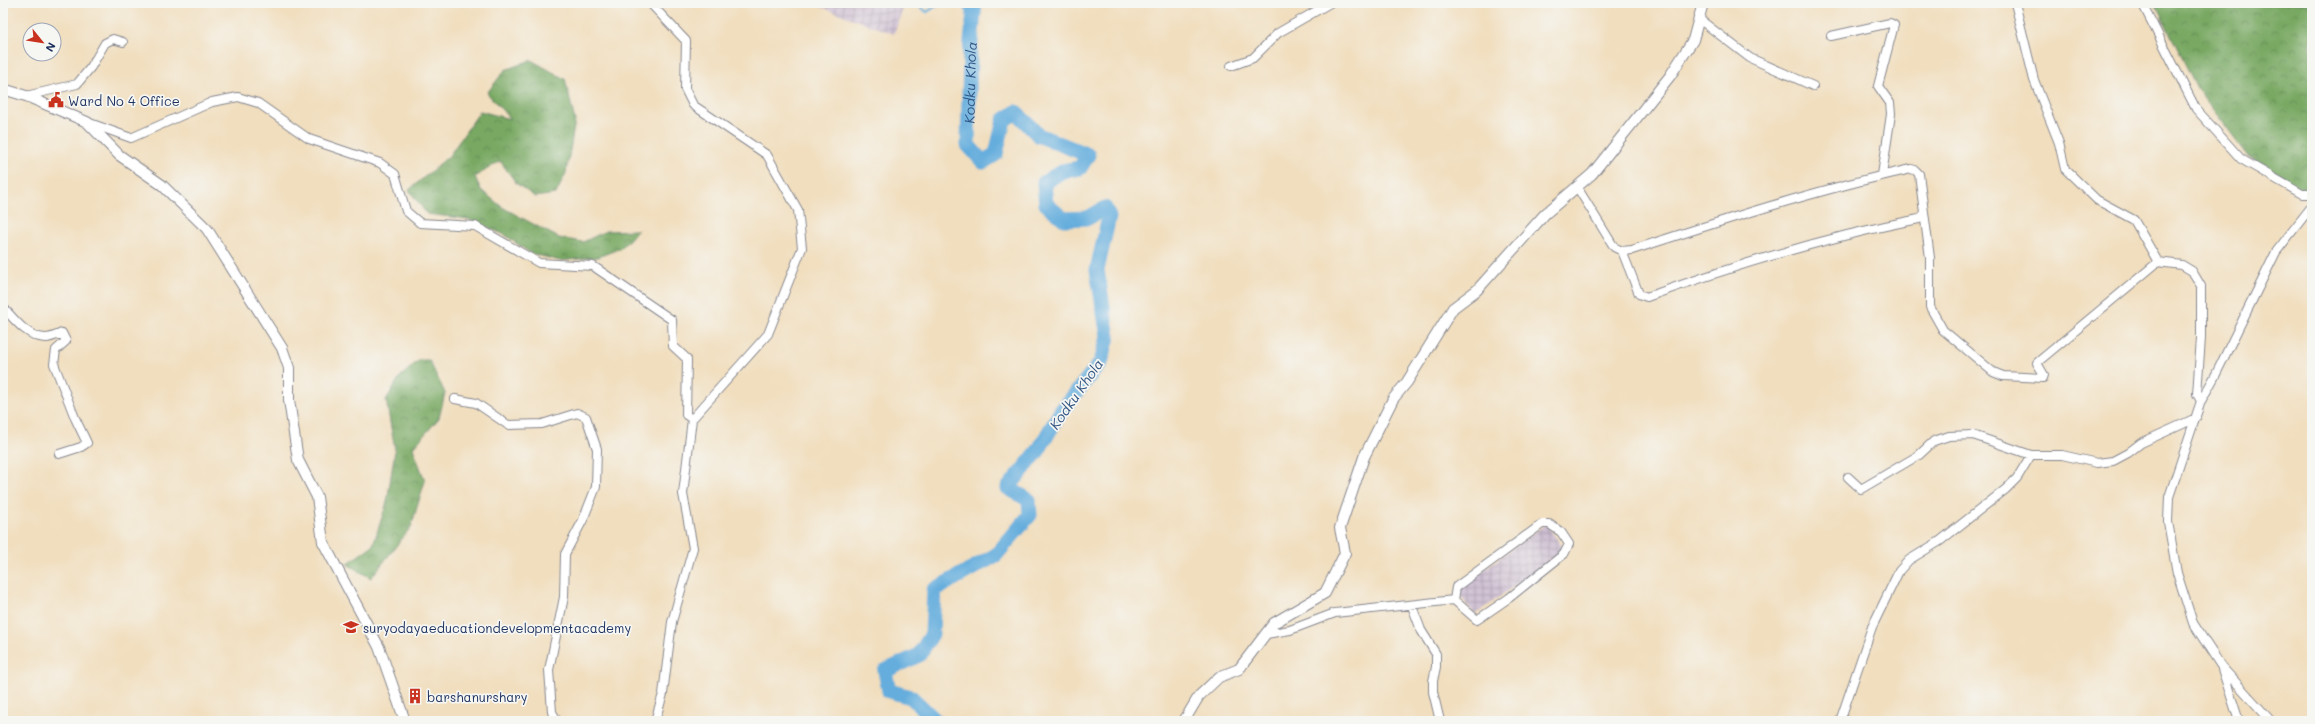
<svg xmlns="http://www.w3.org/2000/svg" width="2315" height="724" font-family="Mali,sans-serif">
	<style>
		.industrial { fill: url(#industrial-grid) }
		.forest { fill: url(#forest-crowns); stroke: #4a6c60 }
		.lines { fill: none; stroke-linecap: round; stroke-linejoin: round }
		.stream { stroke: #65addd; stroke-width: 2.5 }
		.river { stroke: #65addd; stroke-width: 15 }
		.minor-casing { stroke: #86868e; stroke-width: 10 }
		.tertiary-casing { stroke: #86868e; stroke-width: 12 }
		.minor { stroke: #fff; stroke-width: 8 }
		.tertiary { stroke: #fff; stroke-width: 10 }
		.labels { text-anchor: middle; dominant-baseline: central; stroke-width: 3.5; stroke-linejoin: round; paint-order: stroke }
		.poi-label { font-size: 13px; fill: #1b2f5e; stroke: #f6f6f2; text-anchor: start }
		.water-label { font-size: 14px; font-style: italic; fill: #315584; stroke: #f6f6f2 }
	</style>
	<defs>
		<pattern id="industrial-grid" width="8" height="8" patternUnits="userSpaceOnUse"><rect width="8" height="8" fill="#cebed1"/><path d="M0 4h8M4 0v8" fill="none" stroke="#a69bad"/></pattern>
		<pattern id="forest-crowns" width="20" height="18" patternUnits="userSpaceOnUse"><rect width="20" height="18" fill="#78a862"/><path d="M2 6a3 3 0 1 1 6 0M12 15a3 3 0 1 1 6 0" fill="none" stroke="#628954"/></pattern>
	</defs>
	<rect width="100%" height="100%" fill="#f6f6f2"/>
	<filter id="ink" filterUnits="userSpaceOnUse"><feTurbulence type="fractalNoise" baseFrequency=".025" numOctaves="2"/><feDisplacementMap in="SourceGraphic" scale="8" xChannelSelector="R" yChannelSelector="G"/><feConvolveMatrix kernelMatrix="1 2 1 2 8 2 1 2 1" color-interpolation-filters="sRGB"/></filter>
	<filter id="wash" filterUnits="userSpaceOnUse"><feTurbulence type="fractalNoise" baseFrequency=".012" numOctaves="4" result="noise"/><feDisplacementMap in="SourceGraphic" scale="16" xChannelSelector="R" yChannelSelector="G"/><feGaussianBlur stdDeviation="0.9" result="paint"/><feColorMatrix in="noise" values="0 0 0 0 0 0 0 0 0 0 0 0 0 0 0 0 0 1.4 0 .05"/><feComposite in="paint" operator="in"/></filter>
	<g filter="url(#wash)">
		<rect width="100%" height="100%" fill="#f1debe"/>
		<!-- industrial -->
		<path class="industrial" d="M 817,3 L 905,3 L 894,34 L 816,5 Z
			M 1546,524 L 1564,549 L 1475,615 L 1456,590 Z"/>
		<!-- forest -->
		<path class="forest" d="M 2155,3 L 2312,3 L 2312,194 L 2309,194 L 2250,158 L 2198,90 Z
			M 531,60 L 565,79 L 575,121 L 566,173 L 556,194 L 535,197 L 517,184 L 500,161 L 475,177 L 481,190 L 502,207 L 559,238 L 583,242 L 606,231 L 638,230 L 621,248 L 598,257 L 560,261 L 530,253 L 505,235 L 468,219 L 427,214 L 409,190 L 449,156 L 480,111 L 510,119 L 487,93 L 505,70 Z
			M 419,360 L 429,360 L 445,393 L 439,418 L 413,448 L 425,481 L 411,527 L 371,578 L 347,564 L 373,545 L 387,502 L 395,450 L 386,400 L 399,378 Z"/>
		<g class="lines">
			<!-- stream -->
			<path class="stream" d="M 914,3 L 927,12 L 941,3
				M 959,3 L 974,17"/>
			<!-- river -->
			<path class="river" id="s1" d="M 936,721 L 911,697 L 889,691 L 885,671 L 919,655 L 932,634 L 934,590 L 996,555 L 1030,515 L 1029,500 L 1008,488 L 1038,451 L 1061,411 L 1101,362 L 1108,337 L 1097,270 L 1109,217 L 1105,208 L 1088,218 L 1064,219 L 1046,204 L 1044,183 L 1062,171 L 1080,168 L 1088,155 L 1038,135 L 1016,112 L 1004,120 L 996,154 L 983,162 L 968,145 L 970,52 L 975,3"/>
		</g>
	</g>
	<g filter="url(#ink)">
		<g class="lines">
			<defs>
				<path id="minor" d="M 650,3 L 686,41 L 685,89 L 693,105 L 767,155 L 798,210 L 802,248 L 768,334 L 692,419 L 683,494 L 693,548 L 672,622 L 663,694 L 655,721
					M 2015,3 L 2034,80 L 2059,143 L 2065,169 L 2097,200 L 2134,220 L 2158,262 L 2182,265 L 2192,271 L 2201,286 L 2201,338 L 2197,394 L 2201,401
					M 2142,3 L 2196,109 L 2241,159 L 2302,194 L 2312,194
					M 1699,19 L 1750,58 L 1813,86
					M 1831,36 L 1890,23 L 1894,25 L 1878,86 L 1890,103 L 1891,114 L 1882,175
					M 1231,66 L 1253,58 L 1278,33 L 1330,3
					M 26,96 L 77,84 L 91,67 L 105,43 L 113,39 L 123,42
					M 87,122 L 131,138 L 212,102 L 238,97 L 258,103 L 309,139 L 380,163 L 395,174 L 406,211 L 420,223 L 475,226 L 539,263 L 593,266 L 672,320 L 673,346 L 687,359 L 686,415 L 692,419
					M 1577,187 L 1614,247 L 1622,251 L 1632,250 C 1724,220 1816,190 1911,169 L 1915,170 L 1919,174 L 1930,258 L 1930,307 L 1943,330 L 1993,372 L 2003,376 L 2043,378 L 2044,375 L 2037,363 L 2039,361 L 2158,262
					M 1622,251 L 1639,294 L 1647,297 C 1736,265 1826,237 1919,219 L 1923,215
					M 3,307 C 14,319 28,338 46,338 C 51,338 57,335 62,333 L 66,341 L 56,350 L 54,364 L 75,418 L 87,443 L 81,447 L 59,454
					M 455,399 L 476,403 L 508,425 L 542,424 L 577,413 L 586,417 L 597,449 L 596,487 L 583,520 L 565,554 L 564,597 L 549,670 L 552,712 L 557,721
					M 1848,477 L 1861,489 L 1919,455 L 1934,441 L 1949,436 L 1973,435 L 2031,455
					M 1412,606 L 1421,630 L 1436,654 L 1436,667 L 1433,681 L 1433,692 L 1440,721
					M 1266,634 L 1290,630 L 1335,613 L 1454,600 L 1477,620 L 1509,598 L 1564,554 L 1569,544 L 1561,532 L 1549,524 L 1542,524 L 1456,587 L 1454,600
					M 2222,669 L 2239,721
					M 1840,721 L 1872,627 L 1899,571 L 1909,560 L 1940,541 L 2006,489 L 2017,478 L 2031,455 L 2062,455 L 2097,463 L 2113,461 L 2128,453 L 2141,443 L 2196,418
					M 2271,721 L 2221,666 L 2193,623 L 2177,573 L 2168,522 L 2169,497 L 2201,401 L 2215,376 L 2276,252 L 2312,206"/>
				<path id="tertiary" d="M 3,89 L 26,96 L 87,122 L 119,155 L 162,185 L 207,229 L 282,348 L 289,368 L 289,400 L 298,460 L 317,497 L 323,542 L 379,647 L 405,721
					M 1184,721 L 1199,696 L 1219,677 L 1239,669 L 1274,623 L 1325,593 L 1345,553 L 1340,528 L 1364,457 L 1393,399 L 1407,382 L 1453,308 L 1477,290 L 1545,214 L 1592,174 L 1670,76 L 1693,40 L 1703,3"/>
			</defs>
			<!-- minor casing -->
			<use href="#minor" class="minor-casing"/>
			<!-- tertiary casing -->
			<use href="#tertiary" class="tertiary-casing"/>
			<!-- minor -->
			<use href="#minor" class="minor"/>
			<!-- tertiary -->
			<use href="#tertiary" class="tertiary"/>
		</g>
	</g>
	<!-- icons -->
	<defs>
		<symbol id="civic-bare" viewBox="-9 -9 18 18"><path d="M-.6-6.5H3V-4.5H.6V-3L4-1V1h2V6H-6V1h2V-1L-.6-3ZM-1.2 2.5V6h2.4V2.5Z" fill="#c8321e" stroke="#f6f6f2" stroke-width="2.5" paint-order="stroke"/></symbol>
		<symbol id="school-bare" viewBox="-9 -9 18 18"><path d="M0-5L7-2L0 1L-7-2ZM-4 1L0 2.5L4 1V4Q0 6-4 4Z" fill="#c8321e" stroke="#f6f6f2" stroke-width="2.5" paint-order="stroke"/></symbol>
		<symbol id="building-bare" viewBox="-9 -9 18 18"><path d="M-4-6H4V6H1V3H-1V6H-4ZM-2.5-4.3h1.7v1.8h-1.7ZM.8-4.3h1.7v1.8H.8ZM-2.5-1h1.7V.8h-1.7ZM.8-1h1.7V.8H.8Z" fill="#c8321e" stroke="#f6f6f2" stroke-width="2.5" paint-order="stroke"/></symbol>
	</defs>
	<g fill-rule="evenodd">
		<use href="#civic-bare" x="45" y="89" width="22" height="22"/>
		<use href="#school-bare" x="340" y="616" width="22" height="22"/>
		<use href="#building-bare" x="404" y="685" width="22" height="22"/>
	</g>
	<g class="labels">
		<!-- poi labels -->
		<g class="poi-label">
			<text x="68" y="100">Ward No 4 Office</text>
			<text x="363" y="627">suryodayaeducationdevelopmentacademy</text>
			<text x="427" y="696">barshanurshary</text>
		</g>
		<!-- water labels -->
		<g class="water-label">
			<text stroke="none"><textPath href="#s1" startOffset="1041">Kodku Khola</textPath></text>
			<text transform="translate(1076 394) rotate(-55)">Kodku Khola</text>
		</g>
	</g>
	<!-- margin -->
	<rect width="2315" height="724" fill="none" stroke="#f6f6f2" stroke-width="16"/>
	<!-- north arrow -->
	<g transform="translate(42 42) rotate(120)"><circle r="19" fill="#f6f6f2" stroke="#9ea6b7"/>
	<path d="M0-3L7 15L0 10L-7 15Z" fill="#c8321e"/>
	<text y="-6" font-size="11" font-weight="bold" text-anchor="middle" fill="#1b2f5e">N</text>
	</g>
</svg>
